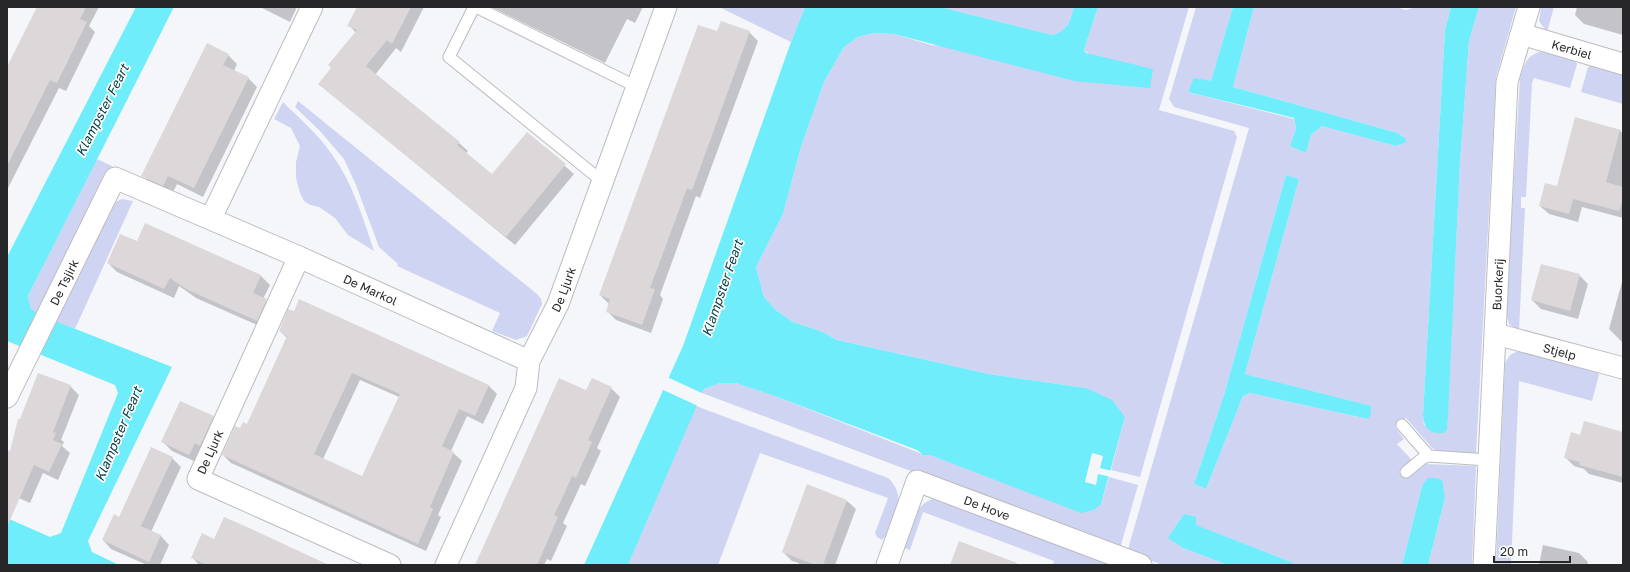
<svg xmlns="http://www.w3.org/2000/svg" width="1630" height="572" font-family="'Golos Text',sans-serif">
	<style>
		.green { fill: #cfd4f3; fill-rule: evenodd }
		.water { fill: #6fedfa }
		.pier { fill: #f5f6fa }
		.shadow { fill: #0003; fill-rule: evenodd }
		.building { fill: #dcd8da; fill-rule: evenodd }
		.lines { fill: none; stroke-linecap: round; stroke-linejoin: round }
		.lane-casing { stroke: #bcbcc0; stroke-width: 13 }
		.street-casing { stroke: #bcbcc0; stroke-width: 23 }
		.lane { stroke: #fff; stroke-width: 11 }
		.street { stroke: #fff; stroke-width: 21 }
		.labels { text-anchor: middle; dominant-baseline: central; stroke-width: 3.5; stroke-linejoin: round; paint-order: stroke }
		.street-label { font-size: 12px; fill: #272729; stroke: #fff }
		.water-label { font-size: 13px; font-style: italic; fill: #024146; stroke: #fff }
	</style>
	<rect width="100%" height="100%" fill="#f5f6fa"/>
	<!-- green -->
	<path class="green" d="M 719,7 L 805,7 L 791,42 Z
		M 940,7 L 1074,7 C 1070,21 1068,31 1052,35 Z
		M 1098,7 L 1189,7 L 1159,110 L 1234,131 L 1237,137 L 1140,477 L 1111,470 L 1125,417 L 1086,388 L 989,374 L 837,340 L 823,332 L 793,322 L 777,311 L 764,297 L 756,267 L 783,214 L 801,147 L 824,82 L 844,47 L 858,37 L 873,33 L 894,34 L 931,45 L 1090,55 L 1084,50 Z
		M 1196,7 L 1233,7 L 1211,82 L 1191,86 L 1188,92 L 1294,119 L 1296,128 L 1290,146 L 1306,153 L 1311,135 L 1322,126 L 1395,146 L 1405,143 L 1403,136 L 1398,133 L 1233,87 L 1254,7 L 1395,7 L 1406,10 L 1416,7 L 1451,7 L 1445,30 L 1423,415 L 1424,425 L 1447,430 L 1460,163 L 1469,41 L 1479,7 L 1516,7 L 1496,77 L 1476,454 L 1437,451 L 1432,448 L 1406,418 L 1395,427 L 1404,439 L 1397,444 L 1420,469 L 1426,464 L 1476,466 L 1472,565 L 1428,565 L 1445,498 L 1422,486 L 1402,565 L 1299,565 L 1195,525 L 1194,520 L 1184,514 L 1169,538 L 1183,548 L 1228,565 L 1163,565 L 1130,553 L 1128,549 L 1249,128 L 1174,107 L 1169,99 ZM 1286,175 L 1299,179 L 1245,374 L 1370,406 L 1368,419 L 1250,393 L 1243,396 L 1206,489 L 1194,484 L 1224,395 Z
		M 1541,7 L 1554,7 L 1547,32 L 1539,21 Z
		M 1546,51 L 1574,58 L 1577,64 L 1570,88 L 1534,78 L 1532,83 L 1526,197 L 1521,197 L 1521,208 L 1525,208 L 1519,331 L 1509,324 L 1506,313 L 1520,78 C 1524,64 1528,52 1546,51 Z
		M 1594,64 L 1623,72 L 1623,104 L 1581,92 L 1588,67 Z
		M 298,101 L 537,294 L 541,299 L 542,304 L 527,336 L 516,340 L 492,331 L 500,313 L 397,266 L 398,264 L 379,247 L 356,185 L 344,159 L 320,131 L 295,107 Z
		M 283,102 C 300,119 320,136 333,156 C 353,184 363,218 374,251 L 348,235 L 335,218 L 319,207 L 310,205 L 304,201 L 300,193 L 296,178 L 296,162 L 300,146 L 291,128 L 274,119 Z
		M 97,159 L 112,166 L 38,314 L 31,309 L 28,296 Z
		M 122,199 L 133,201 L 75,329 L 55,321 L 111,204 Z
		M 1518,351 L 1596,370 L 1599,375 L 1592,401 L 1519,381 L 1511,565 L 1496,565 L 1505,363 L 1510,355 Z
		M 720,383 L 736,383 L 780,398 L 922,454 L 930,455 L 992,478 L 1101,504 L 1109,477 L 1138,485 L 1121,545 L 1117,548 L 702,393 L 704,389 Z
		M 696,406 L 888,478 C 902,491 900,504 893,521 C 890,528 888,534 882,540 L 877,537 L 875,533 L 888,498 L 760,453 L 718,565 L 628,565 Z
		M 936,498 L 1114,565 L 1053,565 L 1054,561 L 923,512 L 910,550 L 905,548 C 905,528 915,503 936,498 Z"/>
	<!-- water -->
	<path class="water" d="M 136,7 L 174,7 L 28,296 L 31,309 L 40,315 L 172,367 L 88,541 L 92,552 L 119,565 L 7,565 L 7,518 L 50,537 L 61,533 L 118,393 L 115,385 L 7,341 L 7,257 Z
		M 805,7 L 940,7 L 1052,35 C 1068,31 1070,21 1074,7 L 1098,7 L 1084,50 L 1086,53 L 1153,69 L 1150,88 L 1074,81 L 894,34 L 873,33 L 858,37 L 844,47 L 824,82 L 801,147 L 783,214 L 756,267 L 764,297 L 777,311 L 793,322 L 823,332 L 837,340 L 989,374 L 1086,388 L 1112,400 L 1125,417 L 1101,504 L 1094,510 L 1081,513 L 930,455 L 922,455 L 922,454 L 917,450 L 780,398 L 736,383 L 720,383 L 704,389 L 628,565 L 584,565 L 683,346 L 791,42 Z
		M 1233,7 L 1254,7 L 1233,87 L 1398,133 L 1406,139 L 1405,143 L 1395,146 L 1322,126 L 1311,135 L 1306,153 L 1290,146 L 1296,128 L 1294,118 L 1188,92 L 1194,78 L 1211,81 Z
		M 1451,7 L 1479,7 L 1469,41 L 1460,163 L 1448,417 L 1447,430 L 1443,433 C 1429,434 1424,428 1423,415 L 1445,30 Z
		M 1286,175 L 1299,179 L 1245,374 L 1371,406 L 1371,414 L 1368,419 L 1250,393 L 1243,396 L 1206,489 L 1194,484 L 1224,395 Z
		M 1428,478 L 1436,478 L 1442,480 L 1445,498 L 1428,565 L 1402,565 L 1422,486 Z
		M 1184,514 L 1196,517 L 1196,525 L 1299,565 L 1228,565 L 1183,548 L 1168,538 Z"/>
	<!-- pier -->
	<path class="pier" d="M 667,377 L 704,394 L 698,406 L 661,389 Z
		M 1092,453 L 1103,456 L 1100,468 L 1112,471 L 1111,477 L 1098,474 L 1096,485 L 1085,482 Z"/>
	<!-- shadow -->
	<path class="shadow" d="M 38,7 L 99,7 L 89,26 L 95,32 L 66,91 L 59,88 L 7,190 L 7,70 Z
		M 260,7 L 297,7 L 290,22 Z
		M 358,7 L 424,7 L 401,52 L 396,48 L 375,75 L 459,143 L 468,151 L 465,154 L 493,176 L 527,133 L 574,174 L 515,245 L 319,84 L 333,68 L 356,33 L 349,25 Z
		M 491,7 L 643,7 L 635,23 L 627,19 L 605,63 Z
		M 1577,7 L 1623,7 L 1623,35 L 1584,24 L 1575,15 Z
		M 749,32 L 758,41 L 700,198 L 696,196 L 660,295 L 663,299 L 651,333 L 616,320 L 607,311 L 609,304 L 600,295 Z
		M 228,55 L 237,64 L 234,71 L 248,78 L 257,87 L 203,197 L 177,184 L 172,194 L 151,184 L 143,175 Z
		M 1576,118 L 1620,130 L 1623,134 L 1623,218 L 1582,207 L 1578,222 L 1549,214 L 1540,206 L 1557,187 Z
		M 152,227 L 261,276 L 270,285 L 263,299 L 275,309 L 266,329 L 196,298 L 179,286 L 174,298 L 117,272 L 108,263 L 137,243 Z
		M 1579,275 L 1588,284 L 1578,319 L 1541,309 L 1532,300 Z
		M 1622,282 L 1623,282 L 1623,343 L 1609,329 Z
		M 300,300 L 489,386 L 497,394 L 483,424 L 467,416 L 451,451 L 462,461 L 438,515 L 441,517 L 426,551 L 231,463 L 223,455 L 241,430 L 247,425 L 287,338 L 280,331 L 294,313 ZM 360,380 L 399,397 L 363,477 L 323,459 Z
		M 70,386 L 79,395 L 61,440 L 64,442 L 62,446 L 70,453 L 58,480 L 43,473 L 30,503 L 7,493 L 7,451 L 11,453 L 21,421 Z
		M 611,388 L 620,397 L 597,448 L 601,451 L 585,486 L 581,484 L 563,523 L 567,526 L 551,561 L 547,559 L 544,565 L 476,565 L 587,391 Z
		M 213,417 L 222,426 L 198,463 L 172,451 L 163,442 Z
		M 1623,429 L 1623,483 L 1589,474 L 1584,469 L 1574,466 L 1565,457 L 1581,436 L 1622,433 Z
		M 151,449 L 172,458 L 181,467 L 151,532 L 161,536 L 169,545 L 160,565 L 147,565 L 111,549 L 103,540 L 120,518 Z
		M 847,501 L 856,509 L 835,565 L 798,565 L 799,563 L 792,561 L 783,552 Z
		M 215,540 L 327,565 L 199,565 L 192,557 Z
		M 1543,545 L 1579,553 L 1588,562 L 1587,565 L 1539,565 Z"/>
	<!-- building -->
	<path class="building" d="M 37,7 L 86,7 L 80,19 L 87,22 L 57,83 L 50,80 L 7,166 L 7,67 Z
		M 357,7 L 411,7 L 392,44 L 387,40 L 366,66 L 460,142 L 457,145 L 492,174 L 527,132 L 566,164 L 506,237 L 318,84 L 331,68 L 328,65 L 357,30 L 347,26 Z
		M 721,21 L 750,31 L 692,190 L 687,188 L 678,213 L 650,288 L 655,289 L 642,325 L 606,312 L 610,299 L 599,295 L 698,25 L 717,31 Z
		M 207,43 L 229,54 L 223,65 L 249,77 L 194,188 L 168,176 L 163,186 L 141,176 Z
		M 1575,117 L 1620,130 L 1606,182 L 1623,187 L 1623,198 L 1619,211 L 1573,199 L 1569,214 L 1539,206 L 1545,183 L 1557,186 Z
		M 145,223 L 261,275 L 253,293 L 267,299 L 257,321 L 186,289 L 170,278 L 164,289 L 107,263 L 120,234 L 137,241 Z
		M 1541,264 L 1580,274 L 1570,311 L 1531,300 Z
		M 299,299 L 489,385 L 475,416 L 459,409 L 442,446 L 454,452 L 430,507 L 433,509 L 418,544 L 222,455 L 235,426 L 240,428 L 243,422 L 247,424 L 287,336 L 279,331 L 288,309 L 294,311 ZM 352,373 L 400,394 L 362,476 L 314,454 Z
		M 38,373 L 71,385 L 53,432 L 56,433 L 53,440 L 62,444 L 49,472 L 34,465 L 7,527 L 7,450 L 10,451 L 18,419 L 20,419 Z
		M 559,378 L 586,390 L 592,378 L 612,387 L 588,440 L 592,442 L 576,478 L 572,476 L 564,494 L 554,515 L 558,517 L 537,565 L 475,565 Z
		M 180,401 L 214,416 L 200,446 L 195,443 L 189,455 L 161,442 Z
		M 1584,421 L 1623,432 L 1623,477 L 1579,465 L 1580,462 L 1564,458 L 1571,432 L 1580,435 Z
		M 151,447 L 173,457 L 141,526 L 161,535 L 149,562 L 102,540 L 114,514 L 119,517 Z
		M 807,484 L 847,500 L 823,565 L 815,565 L 782,552 Z
		M 224,517 L 245,526 L 329,565 L 207,565 L 191,558 L 202,533 L 214,539 Z
		M 959,541 L 1017,563 L 1016,565 L 950,565 Z"/>
	<g class="lines">
		<defs>
			<path id="lane" d="M 474,7 L 449,57 L 603,182
				M 476,7 L 637,87
				M 1402,425 L 1429,456 L 1488,460
				M 1406,472 L 1423,458 L 1429,456"/>
			<g id="street">
				<path id="s1" d="M 1521,34 L 1623,64"/>
				<path d="M 211,218 L 312,7"/>
				<path d="M 299,257 L 198,479 L 390,565"/>
				<path id="s2" d="M 1496,334 L 1623,368"/>
				<path id="s3" d="M 7,397 L 115,178 L 299,257 L 529,361"/>
				<path id="s4" d="M 446,565 L 526,388 L 529,361 L 558,304 L 666,7"/>
				<path id="s5" d="M 887,565 L 917,481 L 1141,565"/>
				<path id="s6" d="M 1484,565 L 1507,82 L 1529,7"/>
			</g>
		</defs>
		<!-- lane casing -->
		<use href="#lane" class="lane-casing"/>
		<!-- street casing -->
		<use href="#street" class="street-casing"/>
		<!-- lane -->
		<use href="#lane" class="lane"/>
		<!-- street -->
		<use href="#street" class="street"/>
	</g>
	<g class="labels">
		<!-- street labels -->
		<g class="street-label">
			<text stroke="none"><textPath href="#s1" startOffset="53">Kerbiel</textPath></text>
			<text stroke="none"><textPath href="#s3" startOffset="128">De Tsjirk</textPath></text>
			<text stroke="none"><textPath href="#s6" startOffset="281">Buorkerij</textPath></text>
			<text stroke="none"><textPath href="#s3" startOffset="523">De Markol</textPath></text>
			<text stroke="none"><textPath href="#s4" startOffset="301">De Ljurk</textPath></text>
			<text stroke="none"><textPath href="#s2" startOffset="66">Stjelp</textPath></text>
			<text transform="translate(210 452) rotate(-66)">De Ljurk</text>
			<text stroke="none"><textPath href="#s5" startOffset="164">De Hove</textPath></text>
		</g>
		<!-- water labels -->
		<g class="water-label">
			<text transform="translate(102 110) rotate(-63)">Klampster Feart</text>
			<text transform="translate(722 288) rotate(-71)">Klampster Feart</text>
			<text transform="translate(118 434) rotate(-67)">Klampster Feart</text>
		</g>
	</g>
	<!-- border -->
	<rect width="1630" height="572" fill="none" stroke="#272729" stroke-width="16"/>
	<!-- scale -->
	<path d="M1494 556v6h76v-6" fill="none" stroke="#272729" stroke-width="2"/>
	<text x="1500" y="556" font-size="12" fill="#272729" stroke="#ffffff" stroke-width="3" paint-order="stroke">20 m</text>
</svg>
